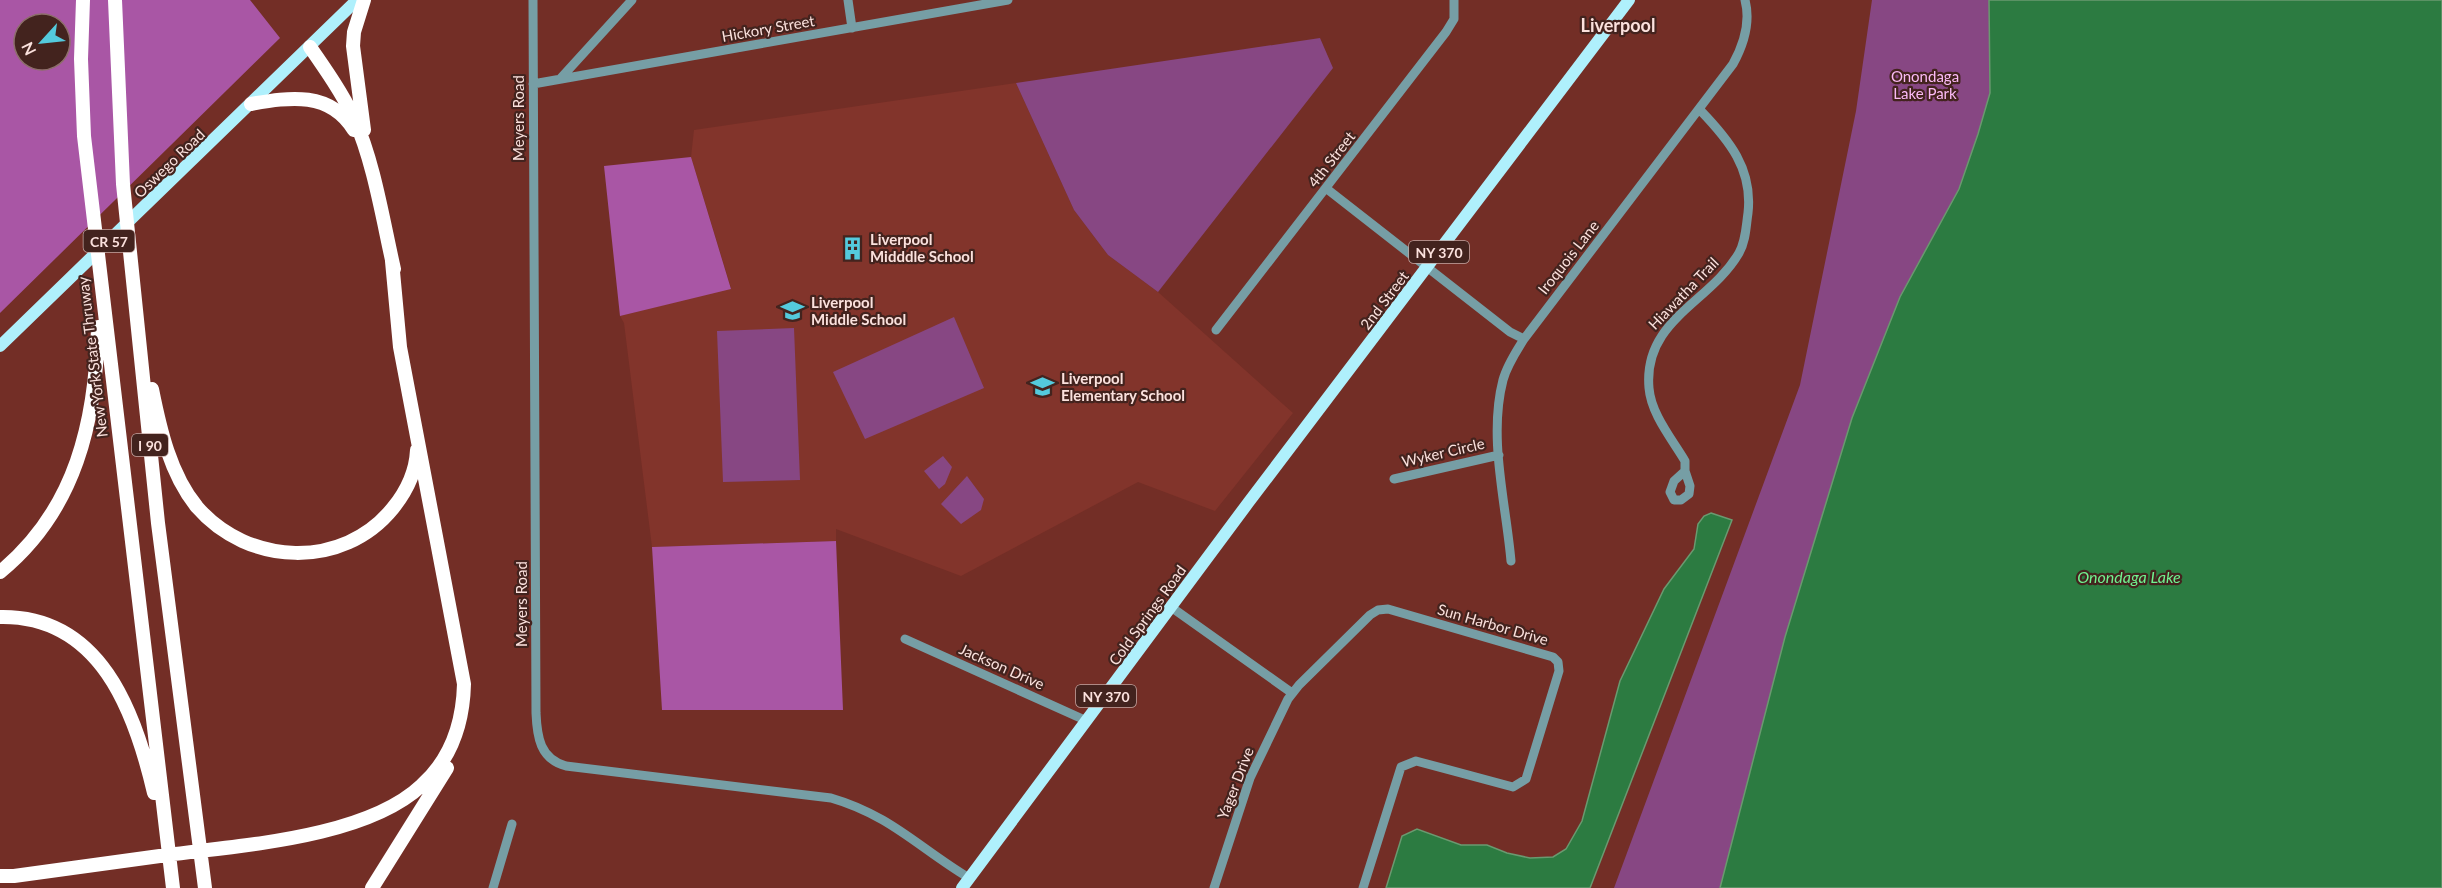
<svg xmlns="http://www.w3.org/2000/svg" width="2442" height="888" font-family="Lato,sans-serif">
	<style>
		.built { fill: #82342b }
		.green { fill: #874783 }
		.forest { fill: #a956a5; fill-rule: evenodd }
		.water { fill: #2c7b41; stroke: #6a9a70; stroke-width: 1.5 }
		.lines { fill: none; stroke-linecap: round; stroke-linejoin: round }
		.minor { stroke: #769ea5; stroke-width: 9 }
		.major { stroke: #aff0fc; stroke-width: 12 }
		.highway { stroke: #fff; stroke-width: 14 }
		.labels { text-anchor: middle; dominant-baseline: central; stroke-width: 4.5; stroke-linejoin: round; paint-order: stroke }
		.shield { fill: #43231e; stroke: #c4a8a4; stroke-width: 1.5 }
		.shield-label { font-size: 14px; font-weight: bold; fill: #fbe1dd }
		.street-label { font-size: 15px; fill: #fbe1dd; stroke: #43231e }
		.park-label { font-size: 15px; fill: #fbbaf6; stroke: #43231e }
		.poi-label { font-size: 15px; font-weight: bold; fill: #fbe1dd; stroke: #43231e; text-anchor: start }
		.water-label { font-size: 16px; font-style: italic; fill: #71f390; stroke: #43231e }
		.quarter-label { font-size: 18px; font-weight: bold; fill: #fbe1dd; stroke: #43231e }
	</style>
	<rect width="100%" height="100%" fill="#732e26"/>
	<!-- built -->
	<path class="built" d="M 1016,83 L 1074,210 L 1108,255 L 1158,292 L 1293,413 L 1215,511 L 1138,482 L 961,576 L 836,529 L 836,541 L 652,547 L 624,323 L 620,316 L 731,288 L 691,157 L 694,130 Z"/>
	<!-- green -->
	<path class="green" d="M 1872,0 L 1989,0 L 1990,93 L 1978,134 L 1959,189 L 1900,297 L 1852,418 L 1785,637 L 1720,888 L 1614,888 L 1800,385 L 1856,111 Z
		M 1320,38 L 1333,68 L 1158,292 L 1108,255 L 1074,210 L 1016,83 Z
		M 954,317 L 984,388 L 865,439 L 833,372 Z
		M 794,328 L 800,480 L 723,482 L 717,331 Z
		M 943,456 L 952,467 L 945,484 L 939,489 L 924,471 Z
		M 967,476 L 984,499 L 981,510 L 961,524 L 941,504 Z"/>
	<!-- forest -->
	<path class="forest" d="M 0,0 L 250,0 L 280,38 L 0,313 ZM 24,24 L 60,24 L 60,60 L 24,60 Z
		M 691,157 L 731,289 L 620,316 L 604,166 Z
		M 836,541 L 843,710 L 662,710 L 652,547 Z"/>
	<!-- water -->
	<path class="water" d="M 1989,0 L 2442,0 L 2442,888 L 1720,888 L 1785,637 L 1852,418 L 1900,297 L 1959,189 L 1978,134 L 1990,93 Z
		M 1711,513 L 1732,520 L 1590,888 L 1386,888 L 1402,836 L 1417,829 L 1461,845 L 1487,845 L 1507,853 L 1530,858 L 1553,857 L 1566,849 L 1582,821 L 1620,681 L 1664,589 L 1694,549 L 1698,524 L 1704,516 Z"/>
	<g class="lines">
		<!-- minor -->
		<path class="minor" d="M 533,0 L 536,713 C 537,737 540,759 566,766 L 831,798 C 890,815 919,848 969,878
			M 848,0 L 852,28
			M 560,79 L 632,0
			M 533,84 L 1008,0
			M 1327,189 L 1510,332 L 1524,339
			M 1216,330 L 1446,32 L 1454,19 L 1454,0
			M 1685,471 L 1685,461 C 1672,439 1651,414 1649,388 C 1643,320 1710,303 1739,253 C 1746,241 1746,226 1748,213 C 1753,169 1729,140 1700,110
			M 1685,471 L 1690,486 L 1689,494 L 1681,500 L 1674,500 L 1670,492 L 1674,481 Z
			M 1394,479 L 1499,455
			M 1511,561 C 1506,503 1488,438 1503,380 C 1507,365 1516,352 1524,339 L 1733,64 C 1744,44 1751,23 1745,0
			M 1171,607 L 1292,693
			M 905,639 L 1087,721
			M 493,888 L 512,824
			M 1214,888 L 1250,778 L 1288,699 L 1299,685 L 1370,615 L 1378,610 L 1388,609 L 1553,657 L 1558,662 L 1559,671 L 1526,779 L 1513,787 L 1416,761 L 1401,767 L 1363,888"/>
		<!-- major -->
		<path class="major" d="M 0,346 L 357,0
			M 962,888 L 1248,503 L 1629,0"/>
		<!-- highway -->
		<path class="highway" d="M 83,0 L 81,59 L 84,136 L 173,888
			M 115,0 L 123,184 L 158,523 L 205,888
			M 310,47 C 326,70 342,93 354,118 C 374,162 383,221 394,269
			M 251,104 C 290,97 330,91 354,130
			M 364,130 L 353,46 L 354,32 L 364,0
			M 152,389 C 160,429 170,474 197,507 C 248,566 343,570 393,508 C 406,492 416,471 417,450
			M 0,572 C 76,510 96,421 98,327
			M 0,617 C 100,615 135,711 154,793
			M 0,876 L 14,876 C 65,869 116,862 167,855 C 242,845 366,838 422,785 C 452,758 463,723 464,684 L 400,347 L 392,261
			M 372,888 L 447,768"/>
	</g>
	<!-- icons -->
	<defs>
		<symbol id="building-bare" viewBox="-9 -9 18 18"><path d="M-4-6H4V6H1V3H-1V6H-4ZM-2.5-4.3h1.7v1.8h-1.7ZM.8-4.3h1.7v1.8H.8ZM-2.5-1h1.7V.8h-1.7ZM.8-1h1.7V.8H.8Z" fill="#54cadd" stroke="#43231e" stroke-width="2.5" paint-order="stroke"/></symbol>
		<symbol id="school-bare" viewBox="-9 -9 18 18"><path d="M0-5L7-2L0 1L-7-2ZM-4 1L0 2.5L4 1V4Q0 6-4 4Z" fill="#54cadd" stroke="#43231e" stroke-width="2.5" paint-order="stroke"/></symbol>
	</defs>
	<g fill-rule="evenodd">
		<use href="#building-bare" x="836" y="232" width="33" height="33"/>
		<use href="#school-bare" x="776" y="294" width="33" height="33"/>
		<use href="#school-bare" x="1026" y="370" width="33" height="33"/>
	</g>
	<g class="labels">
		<!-- shield labels -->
		<g class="shield">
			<rect x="83.5" y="230" width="51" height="22" rx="4.5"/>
			<rect x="1409" y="241" width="60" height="22" rx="4.5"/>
			<rect x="132" y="434" width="36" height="22" rx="4.5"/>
			<rect x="1076" y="685" width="60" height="22" rx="4.5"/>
		</g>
		<g class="shield-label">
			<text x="109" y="241">CR 57</text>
			<text x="1439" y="252">NY 370</text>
			<text x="150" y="445">I 90</text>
			<text x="1106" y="696">NY 370</text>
		</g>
		<!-- street labels -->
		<g class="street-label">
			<text transform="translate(768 28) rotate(-10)">Hickory Street</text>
			<text transform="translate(518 118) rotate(-90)">Meyers Road</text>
			<text transform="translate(1331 159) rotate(-52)">4th Street</text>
			<text transform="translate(169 163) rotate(-44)">Oswego Road</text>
			<text transform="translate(1568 257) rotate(-52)">Iroquois Lane</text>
			<text transform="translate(1683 293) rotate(-46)">Hiawatha Trail</text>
			<text transform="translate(1384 300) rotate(-53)">2nd Street</text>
			<text transform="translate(92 357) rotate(-97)">New York State Thruway</text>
			<text transform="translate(1443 452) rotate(-13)">Wyker Circle</text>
			<text transform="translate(521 604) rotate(-90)">Meyers Road</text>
			<text transform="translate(1147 615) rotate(-54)">Cold Springs Road</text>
			<text transform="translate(1493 624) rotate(16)">Sun Harbor Drive</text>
			<text transform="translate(1002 666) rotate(24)">Jackson Drive</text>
			<text transform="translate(1235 783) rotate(-69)">Yager Drive</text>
		</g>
		<!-- park labels -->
		<g class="park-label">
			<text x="1925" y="76">Onondaga<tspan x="1925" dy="17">Lake Park</tspan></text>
		</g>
		<!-- poi labels -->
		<g class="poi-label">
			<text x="870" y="239">Liverpool<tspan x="870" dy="17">Midddle School</tspan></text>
			<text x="811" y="302">Liverpool<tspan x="811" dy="17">Middle School</tspan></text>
			<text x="1061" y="378">Liverpool<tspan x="1061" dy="17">Elementary School</tspan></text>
		</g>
		<!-- water labels -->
		<g class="water-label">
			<text x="2129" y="576">Onondaga Lake</text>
		</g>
		<!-- quarter labels -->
		<g class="quarter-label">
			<text x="1618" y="25">Liverpool</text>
		</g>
	</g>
	<!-- north arrow -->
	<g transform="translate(42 42) rotate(243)"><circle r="28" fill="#43231e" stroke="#8d6f6a" stroke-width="1.5"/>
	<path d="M0-4.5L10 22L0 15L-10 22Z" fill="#54cadd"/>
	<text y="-9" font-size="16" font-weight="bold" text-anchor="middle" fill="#fbe1dd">N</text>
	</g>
</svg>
